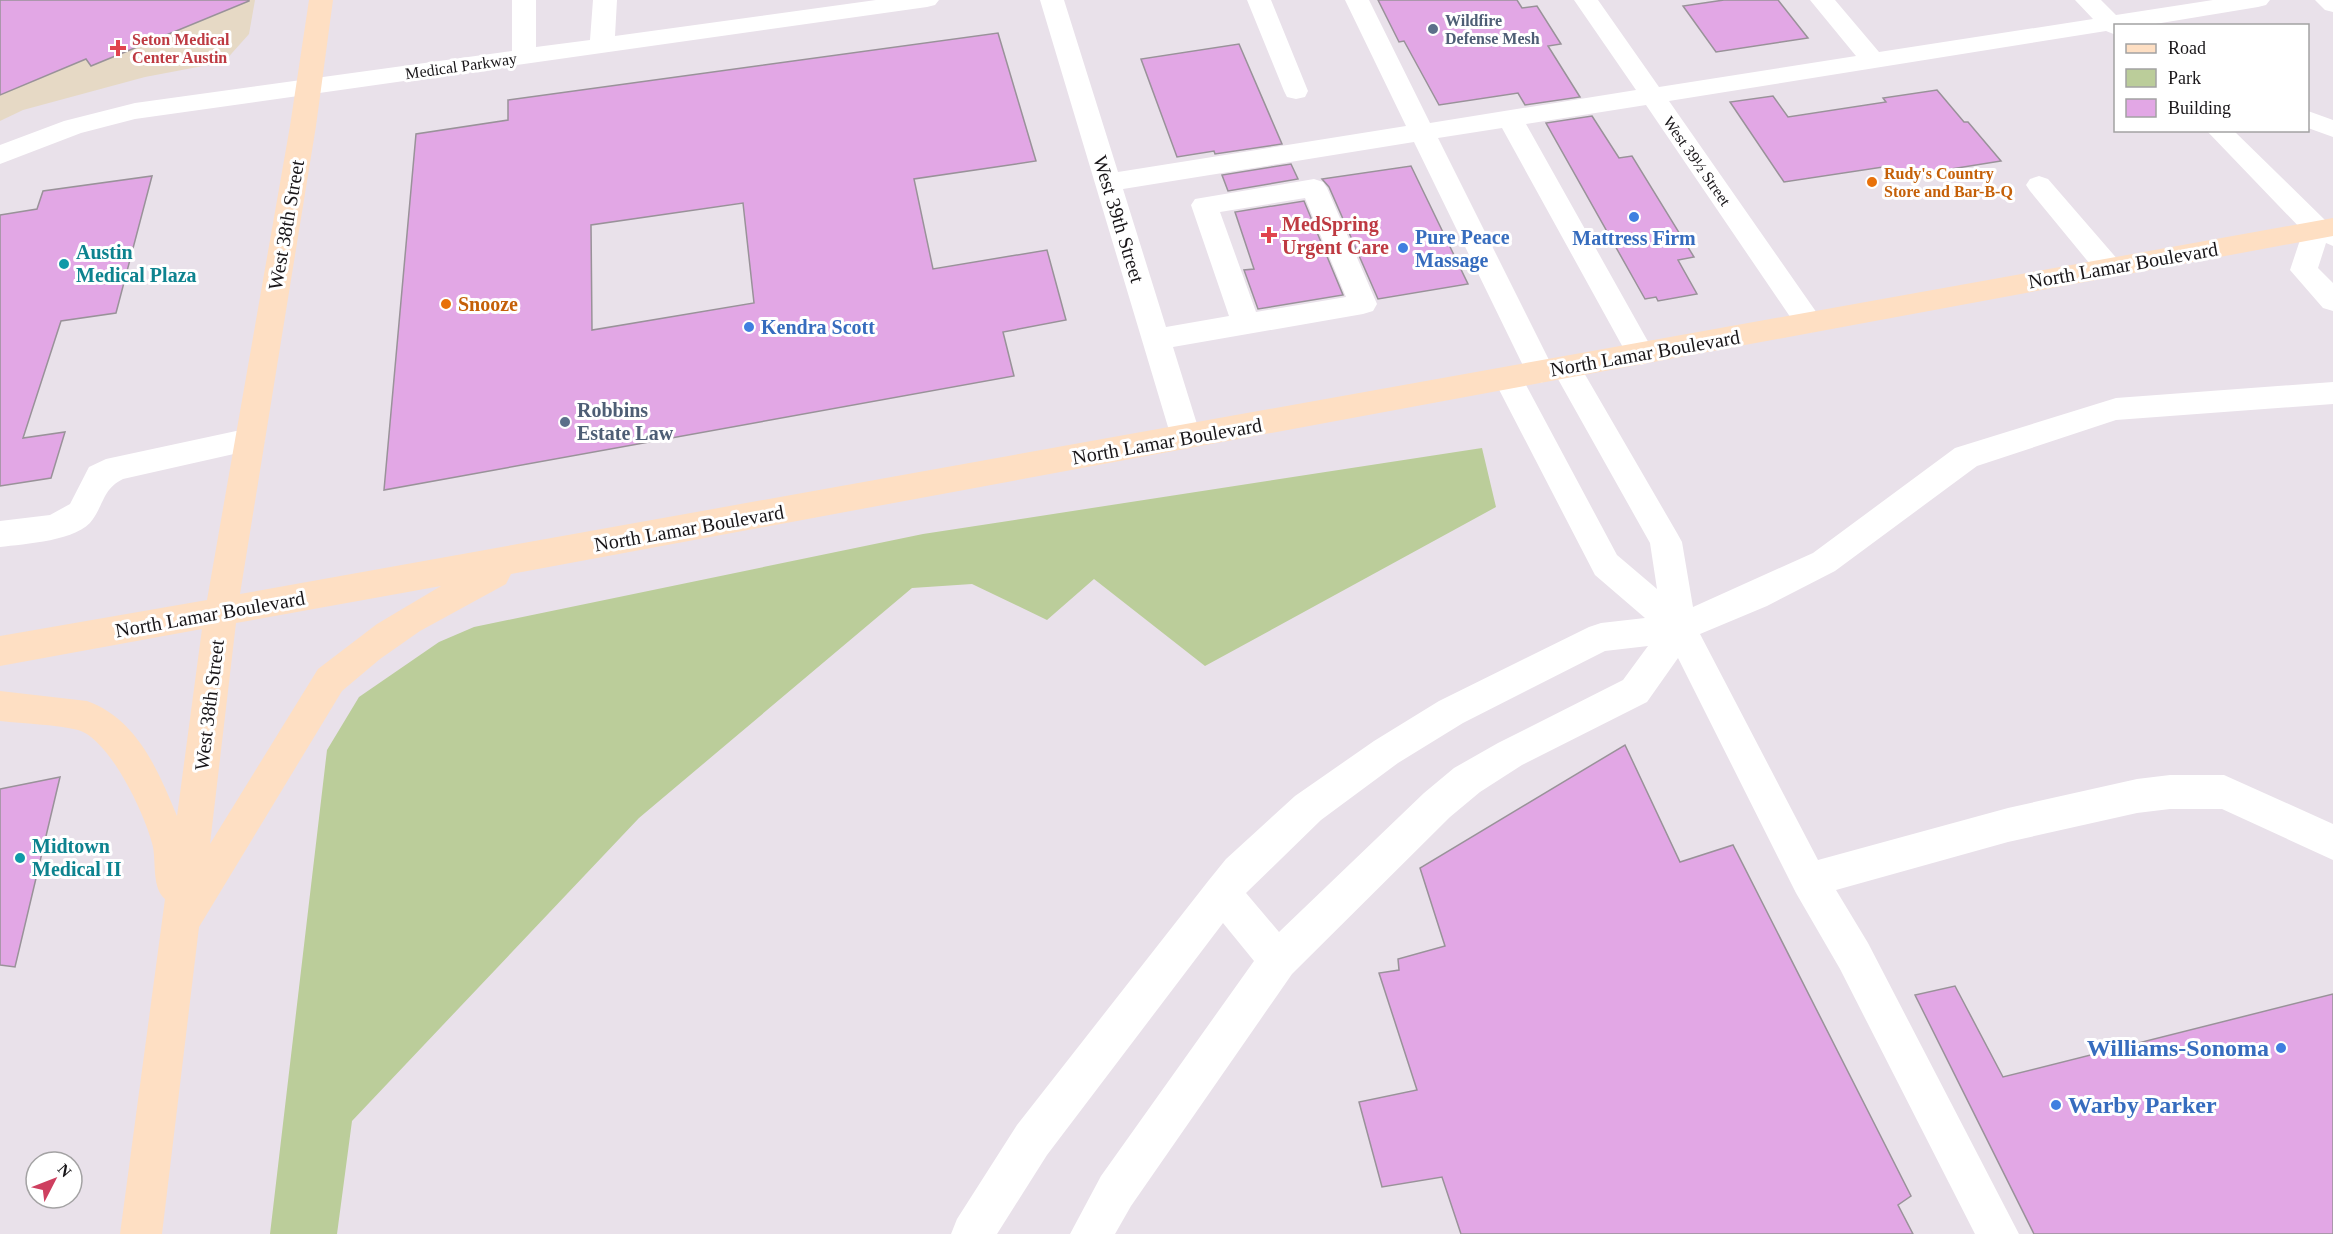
<svg xmlns="http://www.w3.org/2000/svg" width="2333" height="1234" font-family="Georgia,serif">
	<style>
		.medical { fill: #e6d9c5 }
		.green { fill: #bbcd9a }
		.building { fill: #e2a7e5; stroke: #999299; stroke-width: 1.5; fill-rule: evenodd }
		.lines { fill: none; stroke-linecap: round; stroke-linejoin: round }
		.minor { fill: #fff; fill-rule: evenodd }
		.major { fill: #fedfc3; fill-rule: evenodd }
		.service-dot { fill: #5c6f8a; stroke: #fff; stroke-width: 2 }
		.health-dot { fill: #e0444e; stroke: #fff; stroke-width: 2 }
		.food-dot { fill: #e8710a; stroke: #fff; stroke-width: 2 }
		.shop-dot { fill: #3f7fe0; stroke: #fff; stroke-width: 2 }
		.culture-dot { fill: #0f9aa8; stroke: #fff; stroke-width: 2 }
		.labels { text-anchor: middle; dominant-baseline: central; stroke-width: 6; stroke-linejoin: round; paint-order: stroke }
		.far-service-label { font-size: 16px; font-weight: bold; fill: #4e5e75; stroke: #fff; text-anchor: start }
		.far-health-label { font-size: 16px; font-weight: bold; fill: #be3a42; stroke: #fff; text-anchor: start }
		.far-street-label { font-size: 16px; fill: #191619; stroke: #fff }
		.far-food-label { font-size: 16px; font-weight: bold; fill: #c56008; stroke: #fff; text-anchor: start }
		.street-label { font-size: 20px; fill: #191619; stroke: #fff }
		.health-label { font-size: 20px; font-weight: bold; fill: #be3a42; stroke: #fff; text-anchor: start }
		.shop-label { font-size: 20px; font-weight: bold; fill: #366cbe; stroke: #fff; text-anchor: start }
		.culture-label { font-size: 20px; font-weight: bold; fill: #0d838f; stroke: #fff; text-anchor: start }
		.food-label { font-size: 20px; font-weight: bold; fill: #c56008; stroke: #fff; text-anchor: start }
		.service-label { font-size: 20px; font-weight: bold; fill: #4e5e75; stroke: #fff; text-anchor: start }
		.near-shop-label { font-size: 24px; font-weight: bold; fill: #366cbe; stroke: #fff; text-anchor: end }
	</style>
	<rect width="100%" height="100%" fill="#e9e1ea"/>
	<!-- medical -->
	<path class="medical" d="M 0,0 L 255,0 L 249,34 L 224,62 L 145,77 L 23,110 L 0,121 Z"/>
	<!-- green -->
	<path class="green" d="M 1482,448 L 1496,507 L 1205,666 L 1094,579 L 1047,620 L 972,584 L 912,588 L 639,818 L 352,1121 L 337,1234 L 270,1234 L 327,750 L 359,697 L 439,642 L 474,627 L 923,534 Z"/>
	<!-- building -->
	<path class="building" d="M 0,0 L 249,0 L 249,1 L 91,66 L 86,59 L 0,95 Z
		M 1378,0 L 1517,0 L 1522,8 L 1537,6 L 1561,44 L 1548,46 L 1580,97 L 1525,105 L 1518,93 L 1439,105 L 1404,41 L 1399,42 Z
		M 1724,0 L 1778,0 L 1808,38 L 1716,52 L 1683,6 Z
		M 998,33 L 1036,161 L 914,179 L 933,269 L 1047,250 L 1066,320 L 1003,332 L 1014,376 L 384,490 L 416,134 L 508,120 L 508,100 ZM 743,203 L 754,303 L 592,330 L 591,225 Z
		M 1239,44 L 1282,144 L 1215,154 L 1214,151 L 1177,157 L 1141,59 Z
		M 1937,90 L 1964,122 L 1968,122 L 2001,161 L 1895,178 L 1883,167 L 1784,182 L 1730,102 L 1773,96 L 1788,117 L 1886,102 L 1883,98 Z
		M 1592,116 L 1619,158 L 1632,156 L 1694,257 L 1678,260 L 1697,294 L 1658,301 L 1656,297 L 1645,299 L 1546,123 Z
		M 1291,164 L 1298,179 L 1228,191 L 1222,175 Z
		M 1411,166 L 1468,284 L 1378,299 L 1329,187 L 1322,179 Z
		M 152,176 L 116,313 L 61,321 L 23,438 L 65,432 L 51,478 L 0,486 L 0,215 L 37,209 L 43,191 Z
		M 1304,201 L 1343,295 L 1258,309 L 1244,270 L 1254,269 L 1235,212 Z
		M 1625,745 L 1680,862 L 1733,845 L 1911,1196 L 1898,1205 L 1913,1234 L 1461,1234 L 1442,1177 L 1382,1187 L 1359,1102 L 1417,1090 L 1379,973 L 1399,970 L 1398,959 L 1445,946 L 1420,868 Z
		M 60,777 L 15,967 L 0,965 L 0,789 Z
		M 1955,986 L 2003,1077 L 2333,994 L 2333,1234 L 2034,1234 L 1915,995 Z"/>
	<g class="lines">
		<!-- minor -->
		<path class="minor" d="M 512,0 L 536,0 L 536,47 L 590,40 L 593,0 L 617,0 L 615,36 L 876,0 L 939,0 L 935,5 L 927,7 L 135,119 L 81,133 L 0,164 L 0,145 L 64,121 L 135,103 L 512,51 Z
			M 1040,0 L 1064,0 L 1118,172 L 1406,126 L 1345,0 L 1369,0 L 1430,123 L 1636,90 L 1574,0 L 1598,0 L 1659,87 L 1856,56 L 1810,0 L 1835,0 L 1879,52 L 2093,19 L 2075,0 L 2101,0 L 2116,15 L 2213,0 L 2270,0 L 2266,5 L 2258,7 L 2143,26 L 2116,26 L 2116,35 L 2106,31 L 1669,101 L 1819,316 L 1823,323 L 1819,330 L 1809,333 L 1799,330 L 1646,105 L 1526,124 L 1655,354 L 1651,362 L 1641,365 L 1631,362 L 1502,128 L 1438,138 L 1552,366 L 1556,359 L 1566,356 L 1576,359 L 1677,533 L 1682,542 L 1693,607 L 1813,553 L 1955,448 L 2116,398 L 2333,382 L 2333,404 L 2116,420 L 1977,466 L 1835,571 L 1767,606 L 1700,634 L 1818,860 L 2008,808 L 2137,779 L 2170,775 L 2224,775 L 2333,824 L 2333,860 L 2222,809 L 2170,809 L 2137,813 L 2008,842 L 1836,890 L 1868,943 L 2019,1234 L 1975,1234 L 1840,969 L 1796,893 L 1678,658 L 1647,702 L 1522,765 L 1480,792 L 1450,817 L 1292,974 L 1131,1206 L 1115,1234 L 1070,1234 L 1101,1176 L 1254,961 L 1223,923 L 1047,1155 L 997,1234 L 951,1234 L 957,1219 L 1017,1125 L 1209,880 L 1226,859 L 1295,796 L 1374,741 L 1439,701 L 1589,627 L 1601,623 L 1645,618 L 1595,575 L 1493,378 L 1498,370 L 1508,367 L 1518,370 L 1617,555 L 1657,589 L 1650,543 L 1554,372 L 1550,380 L 1540,383 L 1530,380 L 1414,142 L 1123,189 L 1166,327 L 1229,316 L 1191,205 L 1195,199 L 1314,179 L 1323,182 L 1327,188 L 1377,304 L 1373,311 L 1363,314 L 1173,347 L 1201,437 L 1197,445 L 1186,449 L 1175,445 L 1171,437 ZM 1305,198 L 1346,297 L 1256,312 L 1220,212 ZM 1648,646 L 1623,680 L 1498,743 L 1454,768 L 1424,793 L 1279,932 L 1246,893 L 1321,820 L 1398,763 L 1463,723 L 1605,651 Z
			M 1247,0 L 1271,0 L 1308,91 L 1305,97 L 1296,99 L 1287,97 L 1284,91 Z
			M 2315,0 L 2333,0 L 2333,12 L 2325,10 Z
			M 2308,111 L 2333,120 L 2333,137 L 2308,128 Z
			M 2206,130 L 2233,130 L 2327,222 L 2333,225 L 2333,246 L 2326,243 L 2318,268 L 2333,283 L 2333,311 L 2323,308 L 2290,270 L 2303,231 Z
			M 2039,176 L 2048,179 L 2119,261 L 2123,268 L 2119,275 L 2109,278 L 2099,275 L 2030,191 L 2026,185 L 2030,179 Z
			M 250,428 L 261,432 L 265,440 L 261,448 L 123,479 C 104,488 104,503 93,519 C 79,541 24,544 0,547 L 0,521 L 50,515 L 70,504 L 89,467 L 106,459 Z"/>
		<!-- major -->
		<path class="major" d="M 309,0 L 333,0 L 316,126 L 240,594 L 2333,218 L 2333,236 L 511,574 L 506,584 L 420,631 L 380,659 L 342,691 L 199,927 L 162,1234 L 120,1234 L 165,899 C 152,888 156,863 153,847 C 146,816 110,739 78,730 C 53,724 25,724 0,721 L 0,691 L 87,701 C 137,719 158,770 177,816 L 202,629 L 0,666 L 0,636 L 207,600 L 290,126 ZM 441,586 L 377,624 L 318,669 L 210,844 L 236,623 Z"/>
	</g>
	<!-- markers -->
	<g class="service-dot">
		<circle cx="1433" cy="29" r="6"/>
		<circle cx="565" cy="422" r="6"/>
	</g>
	<g class="health-dot">
		<path d="M115 39h6v6h6v6h-6v6h-6v-6h-6v-6h6z"/>
		<path d="M1266 226h6v6h6v6h-6v6h-6v-6h-6v-6h6z"/>
	</g>
	<g class="food-dot">
		<circle cx="1872" cy="182" r="6"/>
		<circle cx="446" cy="304" r="6"/>
	</g>
	<g class="shop-dot">
		<circle cx="1634" cy="217" r="6"/>
		<circle cx="1403" cy="248" r="6"/>
		<circle cx="749" cy="327" r="6"/>
		<circle cx="2281" cy="1048" r="6"/>
		<circle cx="2056" cy="1105" r="6"/>
	</g>
	<g class="culture-dot">
		<circle cx="64" cy="264" r="6"/>
		<circle cx="20" cy="858" r="6"/>
	</g>
	<g class="labels">
		<!-- far-service labels -->
		<g class="far-service-label">
			<text x="1445" y="20">Wildfire<tspan x="1445" dy="18">Defense Mesh</tspan></text>
		</g>
		<!-- far-health labels -->
		<g class="far-health-label">
			<text x="132" y="39">Seton Medical<tspan x="132" dy="18">Center Austin</tspan></text>
		</g>
		<!-- far-street labels -->
		<g class="far-street-label">
			<text transform="translate(461 66) rotate(-8)">Medical Parkway</text>
			<text transform="translate(1697 161) rotate(55)">West 39½ Street</text>
		</g>
		<!-- far-food labels -->
		<g class="far-food-label">
			<text x="1884" y="173">Rudy's Country<tspan x="1884" dy="18">Store and Bar-B-Q</tspan></text>
		</g>
		<!-- street labels -->
		<g class="street-label">
			<text transform="translate(1119 219) rotate(73)">West 39th Street</text>
			<text transform="translate(286 225) rotate(-80)">West 38th Street</text>
			<text transform="translate(2123 265) rotate(-10)">North Lamar Boulevard</text>
			<text transform="translate(1645 353) rotate(-10)">North Lamar Boulevard</text>
			<text transform="translate(1167 441) rotate(-10)">North Lamar Boulevard</text>
			<text transform="translate(689 528) rotate(-10)">North Lamar Boulevard</text>
			<text transform="translate(210 614) rotate(-10)">North Lamar Boulevard</text>
			<text transform="translate(209 705) rotate(-83)">West 38th Street</text>
		</g>
		<!-- health labels -->
		<g class="health-label">
			<text x="1282" y="224">MedSpring<tspan x="1282" dy="23">Urgent Care</tspan></text>
		</g>
		<!-- shop labels -->
		<g class="shop-label">
			<text x="1415" y="237">Pure Peace<tspan x="1415" dy="23">Massage</tspan></text>
			<text x="1634" y="238" text-anchor="middle">Mattress Firm</text>
			<text x="761" y="327">Kendra Scott</text>
		</g>
		<!-- culture labels -->
		<g class="culture-label">
			<text x="76" y="252">Austin<tspan x="76" dy="23">Medical Plaza</tspan></text>
			<text x="32" y="846">Midtown<tspan x="32" dy="23">Medical II</tspan></text>
		</g>
		<!-- food labels -->
		<g class="food-label">
			<text x="458" y="304">Snooze</text>
		</g>
		<!-- service labels -->
		<g class="service-label">
			<text x="577" y="410">Robbins<tspan x="577" dy="23">Estate Law</tspan></text>
		</g>
		<!-- near-shop labels -->
		<g class="near-shop-label">
			<text x="2269" y="1048">Williams-Sonoma</text>
			<text x="2068" y="1105" text-anchor="start">Warby Parker</text>
		</g>
	</g>
	<!-- legend -->
	<rect x="2114" y="24" width="195" height="108" fill="#ffffff" stroke="#a3a2a3" stroke-width="1.5"/>
	<rect x="2126" y="44" width="30" height="9" fill="#fedfc3" stroke="#a3a2a3" stroke-width="1.5"/>
	<text x="2168" y="54" font-size="18" fill="#191619">Road</text>
	<rect x="2126" y="69" width="30" height="18" fill="#bbcd9a" stroke="#a3a2a3" stroke-width="1.5"/>
	<text x="2168" y="84" font-size="18" fill="#191619">Park</text>
	<rect x="2126" y="99" width="30" height="18" fill="#e2a7e5" stroke="#a3a2a3" stroke-width="1.5"/>
	<text x="2168" y="114" font-size="18" fill="#191619">Building</text>
	<!-- north arrow -->
	<g transform="translate(54 1180) rotate(48)"><circle r="28" fill="#ffffff" stroke="#a3a2a3" stroke-width="1.5"/>
	<path d="M0-4.5L10 22L0 15L-10 22Z" fill="#ce3f5f"/>
	<text y="-9" font-size="16" font-weight="bold" text-anchor="middle" fill="#191619">N</text>
	</g>
</svg>
